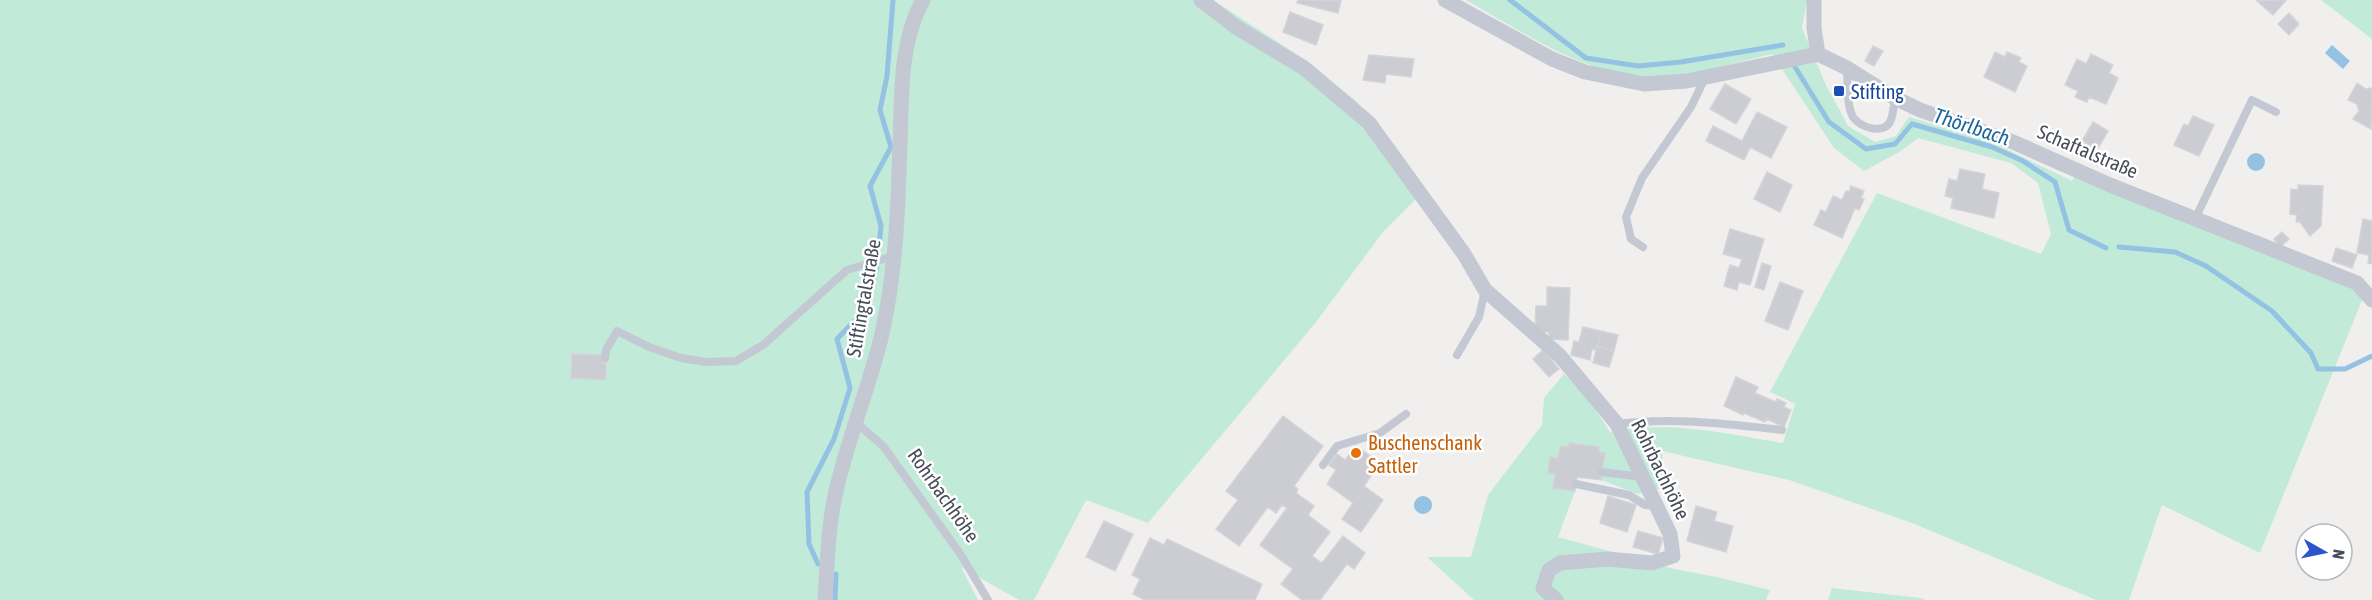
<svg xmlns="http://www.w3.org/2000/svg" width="2372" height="600" font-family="'Asap Condensed',sans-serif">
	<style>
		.green { fill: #c1ead9 }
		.water { fill: #93c2e2 }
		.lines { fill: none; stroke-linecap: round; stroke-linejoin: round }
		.stream { stroke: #93c2e2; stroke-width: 5 }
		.building { fill: #cccdd2; stroke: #d3d3d9; stroke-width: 1.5 }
		.service { stroke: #c3c8d2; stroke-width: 8 }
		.minor { stroke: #c3c8d2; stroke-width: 15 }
		.transit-dot { fill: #1a4fb4; stroke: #fff; stroke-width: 2 }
		.food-dot { fill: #e8710a; stroke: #fff; stroke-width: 2 }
		.labels { text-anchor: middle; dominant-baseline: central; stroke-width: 5; stroke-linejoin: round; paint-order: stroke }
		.transit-label { font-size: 20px; fill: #164399; stroke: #fff; text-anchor: start }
		.street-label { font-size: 20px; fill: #484e59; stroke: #fff }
		.food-label { font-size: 20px; fill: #c56008; stroke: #fff; text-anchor: start }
		.water-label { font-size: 21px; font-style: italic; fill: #1b6799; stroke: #fff }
	</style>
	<rect width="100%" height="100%" fill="#f1efee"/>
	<!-- green -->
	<path class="green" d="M 0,0 L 1213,0 L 1310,63 L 1357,102 L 1426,189 L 1383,232 L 1316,322 L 1148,523 L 1086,500 L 1034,600 L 1019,600 L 961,567 L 978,600 L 0,600 Z
		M 1466,0 L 1807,0 L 1802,28 L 1826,85 L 1848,126 L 1875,142 L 1896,136 L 1909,117 L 1994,143 L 2072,181 L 2080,165 L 2299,257 L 2359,276 L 2362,300 L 2260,553 L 2162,505 L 2129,600 L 2096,600 L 1912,523 L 1789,480 L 1662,451 L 1665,487 L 1638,494 L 1601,480 L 1605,453 L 1599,452 L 1599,447 L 1569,443 L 1568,447 L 1560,446 L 1558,458 L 1550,457 L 1548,472 L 1555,474 L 1553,488 L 1575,491 L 1558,537 L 1674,569 L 1717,577 L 1770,590 L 1766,600 L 1474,600 L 1427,557 L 1471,557 L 1488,495 L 1542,425 L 1544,398 L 1564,374 L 1585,394 L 1610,432 C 1671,420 1723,433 1783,443 L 1795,404 L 1770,392 L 1877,193 L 2041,254 L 2051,234 L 2038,183 L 2011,163 L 1918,138 L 1901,151 L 1864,171 L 1834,148 L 1772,54 C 1734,63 1694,76 1655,77 C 1590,79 1521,31 1466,0 Z
		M 2321,0 L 2372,0 L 2372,39 Z
		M 1832,588 L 1921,598 L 1926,600 L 1828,600 Z"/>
	<!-- water -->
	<path class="water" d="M 2332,45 L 2350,61 L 2343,69 L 2325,53 Z
		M2247 162a9 9 0 1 1 18 0a9 9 0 1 1-18 0Z
		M1414 505a9 9 0 1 1 18 0a9 9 0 1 1-18 0Z"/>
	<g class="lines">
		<!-- stream -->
		<path class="stream" d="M 1510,0 L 1586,58 L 1638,66 L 1681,62 L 1783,45
			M 1795,67 L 1829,122 L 1866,149 L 1895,144 L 1912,124 L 1992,147 L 2023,161 L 2055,182 L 2069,230 L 2106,248
			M 879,246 L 881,226 L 870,186 L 891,147 L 880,110 L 887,76 L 893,0
			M 2119,247 L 2175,252 L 2206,266 L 2272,311 L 2311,353 L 2318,369 L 2345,369 L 2372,356
			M 818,564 L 809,544 L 807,492 L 834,439 L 850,388 L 837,339 L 865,310 L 877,267
			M 835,600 L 836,574"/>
	</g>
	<!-- building -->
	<path class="building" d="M 1298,0 L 1341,0 L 1338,13 L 1297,3 Z
		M 2256,0 L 2286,0 L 2273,15 Z
		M 1290,12 L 1323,25 L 1316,45 L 1283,32 Z
		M 2289,13 L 2299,24 L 2289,35 L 2278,24 Z
		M 1873,46 L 1883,51 L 1874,66 L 1865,61 Z
		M 1995,52 L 2005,57 L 2007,52 L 2021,58 L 2019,62 L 2027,66 L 2015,92 L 1984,77 Z
		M 2091,54 L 2113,65 L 2109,73 L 2118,78 L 2106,104 L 2089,97 L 2087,102 L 2075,97 L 2078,91 L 2065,85 L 2077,59 L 2086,64 Z
		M 1369,55 L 1414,59 L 1411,77 L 1386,74 L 1385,83 L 1363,80 Z
		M 2357,83 L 2366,89 L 2372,88 L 2371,129 L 2353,119 L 2359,111 L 2357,104 L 2348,100 Z
		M 1725,84 L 1751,99 L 1736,124 L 1710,109 Z
		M 1757,112 L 1787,127 L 1771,158 L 1750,147 L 1744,160 L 1706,141 L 1713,126 L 1742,141 Z
		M 2193,116 L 2214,125 L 2199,156 L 2174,145 L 2184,124 L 2188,126 Z
		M 2093,122 L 2108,131 L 2097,150 L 2082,141 Z
		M 1960,169 L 1985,174 L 1982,189 L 1999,193 L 1994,218 L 1951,208 L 1953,198 L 1945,196 L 1949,179 L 1957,181 Z
		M 1767,172 L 1792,185 L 1780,212 L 1754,199 Z
		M 2298,185 L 2323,186 L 2321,226 L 2310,236 L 2300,222 L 2296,222 L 2297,215 L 2290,214 L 2291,189 L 2298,190 Z
		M 1851,186 L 1864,191 L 1861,198 L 1864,199 L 1859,210 L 1855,208 L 1842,238 L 1814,225 L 1821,210 L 1826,212 L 1833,196 L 1842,200 L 1846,191 L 1849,192 Z
		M 2363,219 L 2372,221 L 2372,264 L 2368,263 L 2369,255 L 2357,253 Z
		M 1730,229 L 1764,239 L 1750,285 L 1739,282 L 1737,290 L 1724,286 L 1730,265 L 1739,268 L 1742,259 L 1723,254 Z
		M 2282,232 L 2289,239 L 2280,247 L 2274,239 Z
		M 2336,248 L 2357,255 L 2352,268 L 2332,261 Z
		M 1762,263 L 1771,266 L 1764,290 L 1755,287 Z
		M 1780,282 L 1803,291 L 1788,330 L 1765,321 Z
		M 1547,287 L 1570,288 L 1568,340 L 1549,339 L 1549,332 L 1535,332 L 1536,306 L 1547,306 Z
		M 1583,327 L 1601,331 L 1596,350 L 1592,349 L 1590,360 L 1571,355 L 1574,341 L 1579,342 Z
		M 1601,331 L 1618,335 L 1614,351 L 1597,346 Z
		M 1597,346 L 1614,351 L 1609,367 L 1593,363 Z
		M 1543,350 L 1559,369 L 1549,377 L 1533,359 Z
		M 572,354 L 603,355 L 602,363 L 606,363 L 606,380 L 571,378 Z
		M 1736,377 L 1758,387 L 1755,393 L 1776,402 L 1777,399 L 1786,403 L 1784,407 L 1791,410 L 1784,427 L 1767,419 L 1765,422 L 1744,413 L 1743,415 L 1724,406 Z
		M 1283,416 L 1323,446 L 1294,486 L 1298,489 L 1296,493 L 1314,506 L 1308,515 L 1330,532 L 1312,556 L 1322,563 L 1343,536 L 1365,553 L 1354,569 L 1347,564 L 1320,600 L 1302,600 L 1281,584 L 1293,569 L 1260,545 L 1287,508 L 1282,505 L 1276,513 L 1268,507 L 1239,546 L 1216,529 L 1238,500 L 1226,491 Z
		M 1569,443 L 1599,447 L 1599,452 L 1605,453 L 1601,480 L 1577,477 L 1575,491 L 1553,488 L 1555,474 L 1548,473 L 1550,457 L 1558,458 L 1560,446 L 1568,447 Z
		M 1356,446 L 1380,463 L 1364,486 L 1383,500 L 1361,532 L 1342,519 L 1353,503 L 1327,484 L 1336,470 L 1329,465 L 1337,454 L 1345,460 Z
		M 1608,496 L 1636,505 L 1627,532 L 1600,523 Z
		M 1696,506 L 1717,512 L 1714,521 L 1733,526 L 1726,552 L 1687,541 Z
		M 1104,521 L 1133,534 L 1115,571 L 1086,557 Z
		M 1638,531 L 1663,538 L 1658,554 L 1633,547 Z
		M 1150,538 L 1164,545 L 1167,539 L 1262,584 L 1255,600 L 1145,600 L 1133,594 L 1140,579 L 1132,575 Z"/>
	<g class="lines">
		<!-- service -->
		<path class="service" d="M 1847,69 C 1848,83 1846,104 1853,117 C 1859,127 1883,135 1890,122 C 1893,116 1894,105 1895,98
			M 2195,219 L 2252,100 L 2276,112
			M 1643,247 L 1631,239 L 1626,217 L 1642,178 L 1691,107 L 1705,78
			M 1457,355 L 1479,317 L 1485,290
			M 605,358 L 606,350 L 617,331 L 649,347 L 681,358 L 706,362 L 736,361 L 763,345 L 847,270 L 894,256
			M 857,423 L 884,447 L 961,555 L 988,600
			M 1617,424 C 1672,417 1727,424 1782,430
			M 1323,465 L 1337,446 L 1380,433 L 1406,414
			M 1602,472 L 1642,477
			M 1576,484 L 1629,495 L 1645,505 L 1656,506"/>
		<!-- minor -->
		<path class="minor" d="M 1201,0 L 1236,27 L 1304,68 L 1369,123 L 1464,254 L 1485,290 L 1560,356 L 1617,424 L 1670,534 L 1673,556 L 1652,563 L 1607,559 L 1560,563 L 1549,570 L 1543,588 L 1556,600
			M 1445,0 L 1552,59 L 1585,72 L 1644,84 L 1687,81 L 1818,54 L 1847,68 L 1895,98 L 1920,110 L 2013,142 L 2110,185 L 2357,283 L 2372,300
			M 1814,0 L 1814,28 L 1818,54
			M 825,600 C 827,564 828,527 836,491 C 848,439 868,390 881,338 C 896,274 898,209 900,143 C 902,96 899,43 923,0"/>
	</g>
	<!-- markers -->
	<rect class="transit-dot" x="1833" y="85" width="12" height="12" rx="3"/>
	<circle class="food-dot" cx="1356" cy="453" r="6"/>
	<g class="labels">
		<!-- transit labels -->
		<g class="transit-label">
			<text x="1851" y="91">Stifting</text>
		</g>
		<!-- street labels -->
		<g class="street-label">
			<text transform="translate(2088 151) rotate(23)">Schaftalstraße</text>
			<text transform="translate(863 298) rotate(-80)">Stiftingtalstraße</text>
			<text transform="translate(1661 469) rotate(64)">Rohrbachhöhe</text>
			<text transform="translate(944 495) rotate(55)">Rohrbachhöhe</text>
		</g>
		<!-- food labels -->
		<g class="food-label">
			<text x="1368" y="442">Buschenschank<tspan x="1368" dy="23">Sattler</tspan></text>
		</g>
		<!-- water labels -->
		<g class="water-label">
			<text transform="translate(1972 126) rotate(18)">Thörlbach</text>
		</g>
	</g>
	<!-- north arrow -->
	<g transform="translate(2324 552) rotate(99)"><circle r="28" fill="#ffffff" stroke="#b6b8bd" stroke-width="1.5"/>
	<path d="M0-4.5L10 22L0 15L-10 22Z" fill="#2c54cd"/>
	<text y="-9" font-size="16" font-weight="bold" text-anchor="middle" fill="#484e59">N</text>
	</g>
</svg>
